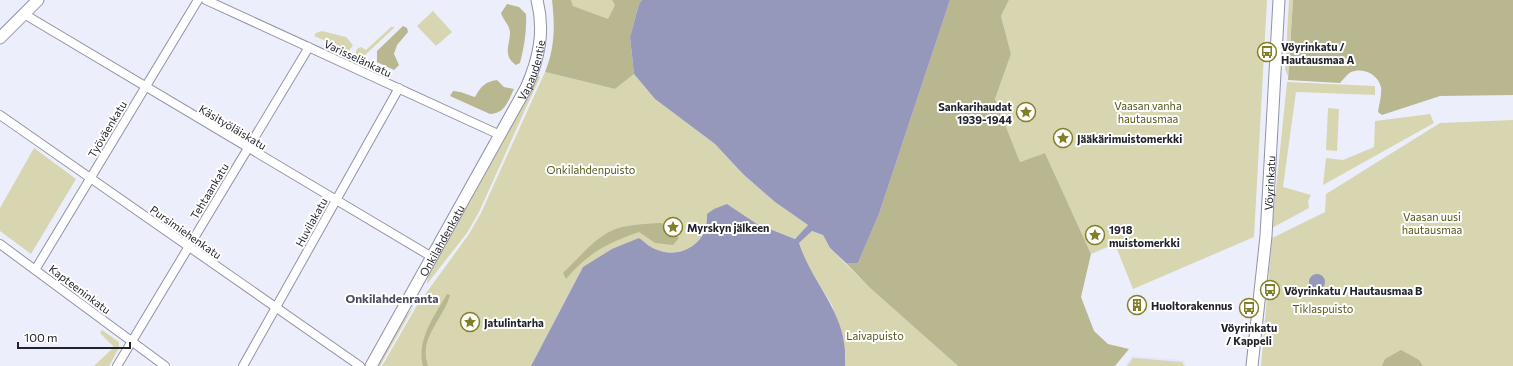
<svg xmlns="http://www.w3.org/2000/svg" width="1513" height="366" font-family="Commissioner,sans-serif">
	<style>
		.built { fill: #e4e5fe }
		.green { fill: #d7d6b1 }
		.forest { fill: #b8b790 }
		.water { fill: #9597bb }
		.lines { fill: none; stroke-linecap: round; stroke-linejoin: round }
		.minor-casing { stroke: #9192a7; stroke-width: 10 }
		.major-casing { stroke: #9192a7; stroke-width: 13 }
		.minor { stroke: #fff; stroke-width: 8 }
		.major { stroke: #fff; stroke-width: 11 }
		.labels { text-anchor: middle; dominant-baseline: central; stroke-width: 4; stroke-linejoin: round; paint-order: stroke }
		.poi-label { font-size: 11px; font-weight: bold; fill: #23232c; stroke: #fff; text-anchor: start }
		.street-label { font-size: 11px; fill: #23232c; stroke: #fff }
		.park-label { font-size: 11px; fill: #5a5717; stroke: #fff }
		.neighbourhood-label { font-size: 12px; font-weight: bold; fill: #4b4c5f; stroke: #fff }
	</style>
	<rect width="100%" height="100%" fill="#edeefc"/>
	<!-- built -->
	<path class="built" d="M 1132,356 L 1184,360 L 1186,366 L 1125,366 Z"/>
	<!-- green -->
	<path class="green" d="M 571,0 L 618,0 L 608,20 L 573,6 Z
		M 1009,0 L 1267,0 L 1254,237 L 1133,289 L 1115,244 L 1091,254 L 1045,153 L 1020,162 L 995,99 L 1011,54 L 1001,16 Z
		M 1289,0 L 1293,0 L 1288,76 L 1285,70 Z
		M 433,11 L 452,32 L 436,46 L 417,26 Z
		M 391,27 L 395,27 L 363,57 L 355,54 L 357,49 L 361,47 L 366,50 Z
		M 322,31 L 346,37 L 353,45 L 349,51 L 314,36 L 316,33 Z
		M 545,72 L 615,89 L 634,74 L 655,99 L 715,144 L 743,174 L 775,202 L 808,225 L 795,239 L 757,224 L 727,204 L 707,214 C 707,219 707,225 705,230 C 697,250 674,258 655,249 C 649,247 644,241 639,238 L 583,267 L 531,366 L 382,366 L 416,307 L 469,234 L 481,213 Z
		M 538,76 L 540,77 L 479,212 L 467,233 L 427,284 L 428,274 Z
		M 1287,82 L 1375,86 L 1375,95 L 1296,92 L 1283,187 L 1311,195 L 1308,201 L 1309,208 L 1272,228 Z
		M 1328,108 L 1339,109 L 1337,151 L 1326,150 Z
		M 1430,114 L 1434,123 L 1323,185 L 1326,158 L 1343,160 L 1374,147 L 1375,121 Z
		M 1513,120 L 1513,366 L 1261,366 L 1272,238 L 1325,212 L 1326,194 L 1440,123 Z
		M 34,148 L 76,179 L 31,254 L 0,231 L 0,208 Z
		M 812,231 L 823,235 L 830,248 L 869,287 L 958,366 L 845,366 L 846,357 L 832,305 L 808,266 L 799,243 Z
		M 414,306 L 380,366 L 376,366 L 398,327 Z
		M 102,330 L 119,342 L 119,348 L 109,366 L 94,366 L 114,347 L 100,333 Z
		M 1133,358 L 1182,362 L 1184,366 L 1127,366 Z"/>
	<!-- forest -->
	<path class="forest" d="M 552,0 L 571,0 L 573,6 L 608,19 L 615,5 L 612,0 L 642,0 L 639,4 L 630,37 L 634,74 L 615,89 L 545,72 C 555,48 555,26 552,0 Z
		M 950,0 L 1009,0 L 1001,16 L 1011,54 L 995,99 L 1020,162 L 1045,153 L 1091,254 L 1081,297 L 1094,331 L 1108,344 L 1129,349 L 1115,366 L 958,366 L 869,287 L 846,263 L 858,263 L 879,214 Z
		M 1293,0 L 1513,0 L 1513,95 L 1440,96 L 1382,115 L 1378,112 C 1379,104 1382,96 1381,87 C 1378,74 1363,67 1351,72 C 1347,74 1343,80 1340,83 L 1288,80 Z
		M 507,4 L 519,7 L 526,14 C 527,31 524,47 520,63 L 516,65 C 502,55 510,45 510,33 C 510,25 503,20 501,13 Z
		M 403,26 L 407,28 L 408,32 L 397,45 L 394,54 L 399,65 L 394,70 L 377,62 L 377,51 Z
		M 497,80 L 504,87 L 514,89 C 508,101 505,114 490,114 L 450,96 L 453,91 C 460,91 468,95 475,97 C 481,86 485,82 497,80 Z
		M 661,223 L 672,230 L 679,238 L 673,245 L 655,243 L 639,232 C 607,243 588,253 566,279 L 563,273 C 577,260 592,241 609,232 C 624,224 644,224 661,223 Z
		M 447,294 L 450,295 C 443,320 418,338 428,366 L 423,366 C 416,340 435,315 447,294 Z
		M 1401,350 L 1419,360 L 1423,366 L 1382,366 L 1385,359 Z"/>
	<!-- water -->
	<path class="water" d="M 642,0 L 950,0 L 879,214 L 858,263 L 846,263 L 830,248 L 823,235 L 812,231 L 799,243 C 814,288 849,314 845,366 L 531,366 L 583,267 L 612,249 L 639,238 C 644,241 649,247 655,249 C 674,258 697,250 705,230 C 707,225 707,219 707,214 L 714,209 L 727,204 L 757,224 L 795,239 L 808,225 L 775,202 L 743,174 L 715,144 L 655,99 L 634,74 L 630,37 L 639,4 Z
		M1309 282a8 8 0 1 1 16 0a8 8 0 1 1-16 0Z"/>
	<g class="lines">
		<defs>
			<path id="minor" d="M 206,0 L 500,135
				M 24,14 L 432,257
				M 0,115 L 360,366
				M 0,244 L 165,366
				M 35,270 L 198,0
				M 117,366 L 309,47
				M 243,366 L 399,88"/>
			<g id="major">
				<path d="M 0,38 L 38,0"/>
				<path id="s1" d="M 371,366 L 526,88 C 539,59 545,31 537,0"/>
				<path id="s2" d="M 1252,366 L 1266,236 L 1279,0"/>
			</g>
		</defs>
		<!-- minor casing -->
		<use href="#minor" class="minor-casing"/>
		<!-- major casing -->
		<use href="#major" class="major-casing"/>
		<!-- minor -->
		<use href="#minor" class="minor"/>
		<!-- major -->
		<use href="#major" class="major"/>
	</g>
	<!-- icons -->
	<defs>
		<symbol id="bus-ring" viewBox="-11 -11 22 22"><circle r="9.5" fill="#fff" stroke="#837f27" stroke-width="1.5"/><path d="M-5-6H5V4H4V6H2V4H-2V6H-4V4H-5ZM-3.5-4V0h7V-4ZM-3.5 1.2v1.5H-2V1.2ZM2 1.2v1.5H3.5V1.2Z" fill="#837f27"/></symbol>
		<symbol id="sight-ring" viewBox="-11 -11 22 22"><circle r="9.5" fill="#fff" stroke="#837f27" stroke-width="1.5"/><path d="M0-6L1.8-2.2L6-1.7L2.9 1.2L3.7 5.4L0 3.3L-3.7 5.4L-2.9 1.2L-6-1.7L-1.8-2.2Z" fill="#837f27"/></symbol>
		<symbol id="building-ring" viewBox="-11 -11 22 22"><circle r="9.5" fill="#fff" stroke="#837f27" stroke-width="1.5"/><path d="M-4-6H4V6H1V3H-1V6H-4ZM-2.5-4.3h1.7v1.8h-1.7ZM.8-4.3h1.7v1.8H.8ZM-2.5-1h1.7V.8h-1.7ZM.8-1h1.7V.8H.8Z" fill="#837f27"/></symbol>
	</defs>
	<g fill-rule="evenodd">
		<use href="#bus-ring" x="1256" y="41" width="22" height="22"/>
		<use href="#sight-ring" x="1015" y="101" width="22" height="22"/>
		<use href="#sight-ring" x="1052" y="127" width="22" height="22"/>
		<use href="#sight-ring" x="662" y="216" width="22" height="22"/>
		<use href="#sight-ring" x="1084" y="224" width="22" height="22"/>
		<use href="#bus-ring" x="1259" y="279" width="22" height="22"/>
		<use href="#building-ring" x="1126" y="294" width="22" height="22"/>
		<use href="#bus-ring" x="1238" y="297" width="22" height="22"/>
		<use href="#sight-ring" x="459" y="311" width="22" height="22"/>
	</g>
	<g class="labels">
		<!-- poi labels -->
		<g class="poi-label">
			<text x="1281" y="46">Vöyrinkatu /<tspan x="1281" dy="13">Hautausmaa A</tspan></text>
			<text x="1012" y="106" text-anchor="end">Sankarihaudat<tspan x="1012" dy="13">1939-1944</tspan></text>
			<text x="1077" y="138">Jääkärimuistomerkki</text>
			<text x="687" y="227">Myrskyn jälkeen</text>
			<text x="1109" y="229">1918<tspan x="1109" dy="13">muistomerkki</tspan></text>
			<text x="1284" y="290">Vöyrinkatu / Hautausmaa B</text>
			<text x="1151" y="305">Huoltorakennus</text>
			<text x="484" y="322">Jatulintarha</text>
			<text x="1249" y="327" text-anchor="middle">Vöyrinkatu<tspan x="1249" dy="13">/ Kappeli</tspan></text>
		</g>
		<!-- street labels -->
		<g class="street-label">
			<text transform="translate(358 58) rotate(25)">Varisselänkatu</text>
			<text stroke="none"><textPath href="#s1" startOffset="337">Vapaudentie</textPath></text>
			<text transform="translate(233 127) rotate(31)">Käsityöläiskatu</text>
			<text transform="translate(107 129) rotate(-59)">Työväenkatu</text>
			<text stroke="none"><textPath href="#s2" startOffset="184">Vöyrinkatu</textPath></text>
			<text transform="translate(209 191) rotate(-59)">Tehtaankatu</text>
			<text transform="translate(311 222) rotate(-61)">Huvilakatu</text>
			<text transform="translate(186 232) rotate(35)">Pursimiehenkatu</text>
			<text stroke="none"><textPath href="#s1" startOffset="144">Onkilahdenkatu</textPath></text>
			<text transform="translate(80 289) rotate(37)">Kapteeninkatu</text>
		</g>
		<!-- park labels -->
		<g class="park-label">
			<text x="1148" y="105">Vaasan vanha<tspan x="1148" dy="13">hautausmaa</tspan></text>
			<text x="591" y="169">Onkilahdenpuisto</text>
			<text x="1432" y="216">Vaasan uusi<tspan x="1432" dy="13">hautausmaa</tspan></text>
			<text x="1323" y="308">Tiklaspuisto</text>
			<text x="875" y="335">Laivapuisto</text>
		</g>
		<!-- neighbourhood labels -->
		<g class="neighbourhood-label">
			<text x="392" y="298">Onkilahdenranta</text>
		</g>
	</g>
	<!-- scale -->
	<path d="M18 342v6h112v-6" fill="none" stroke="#23232c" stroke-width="2"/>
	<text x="24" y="342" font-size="12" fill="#23232c" stroke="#ffffff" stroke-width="3" paint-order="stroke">100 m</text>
</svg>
